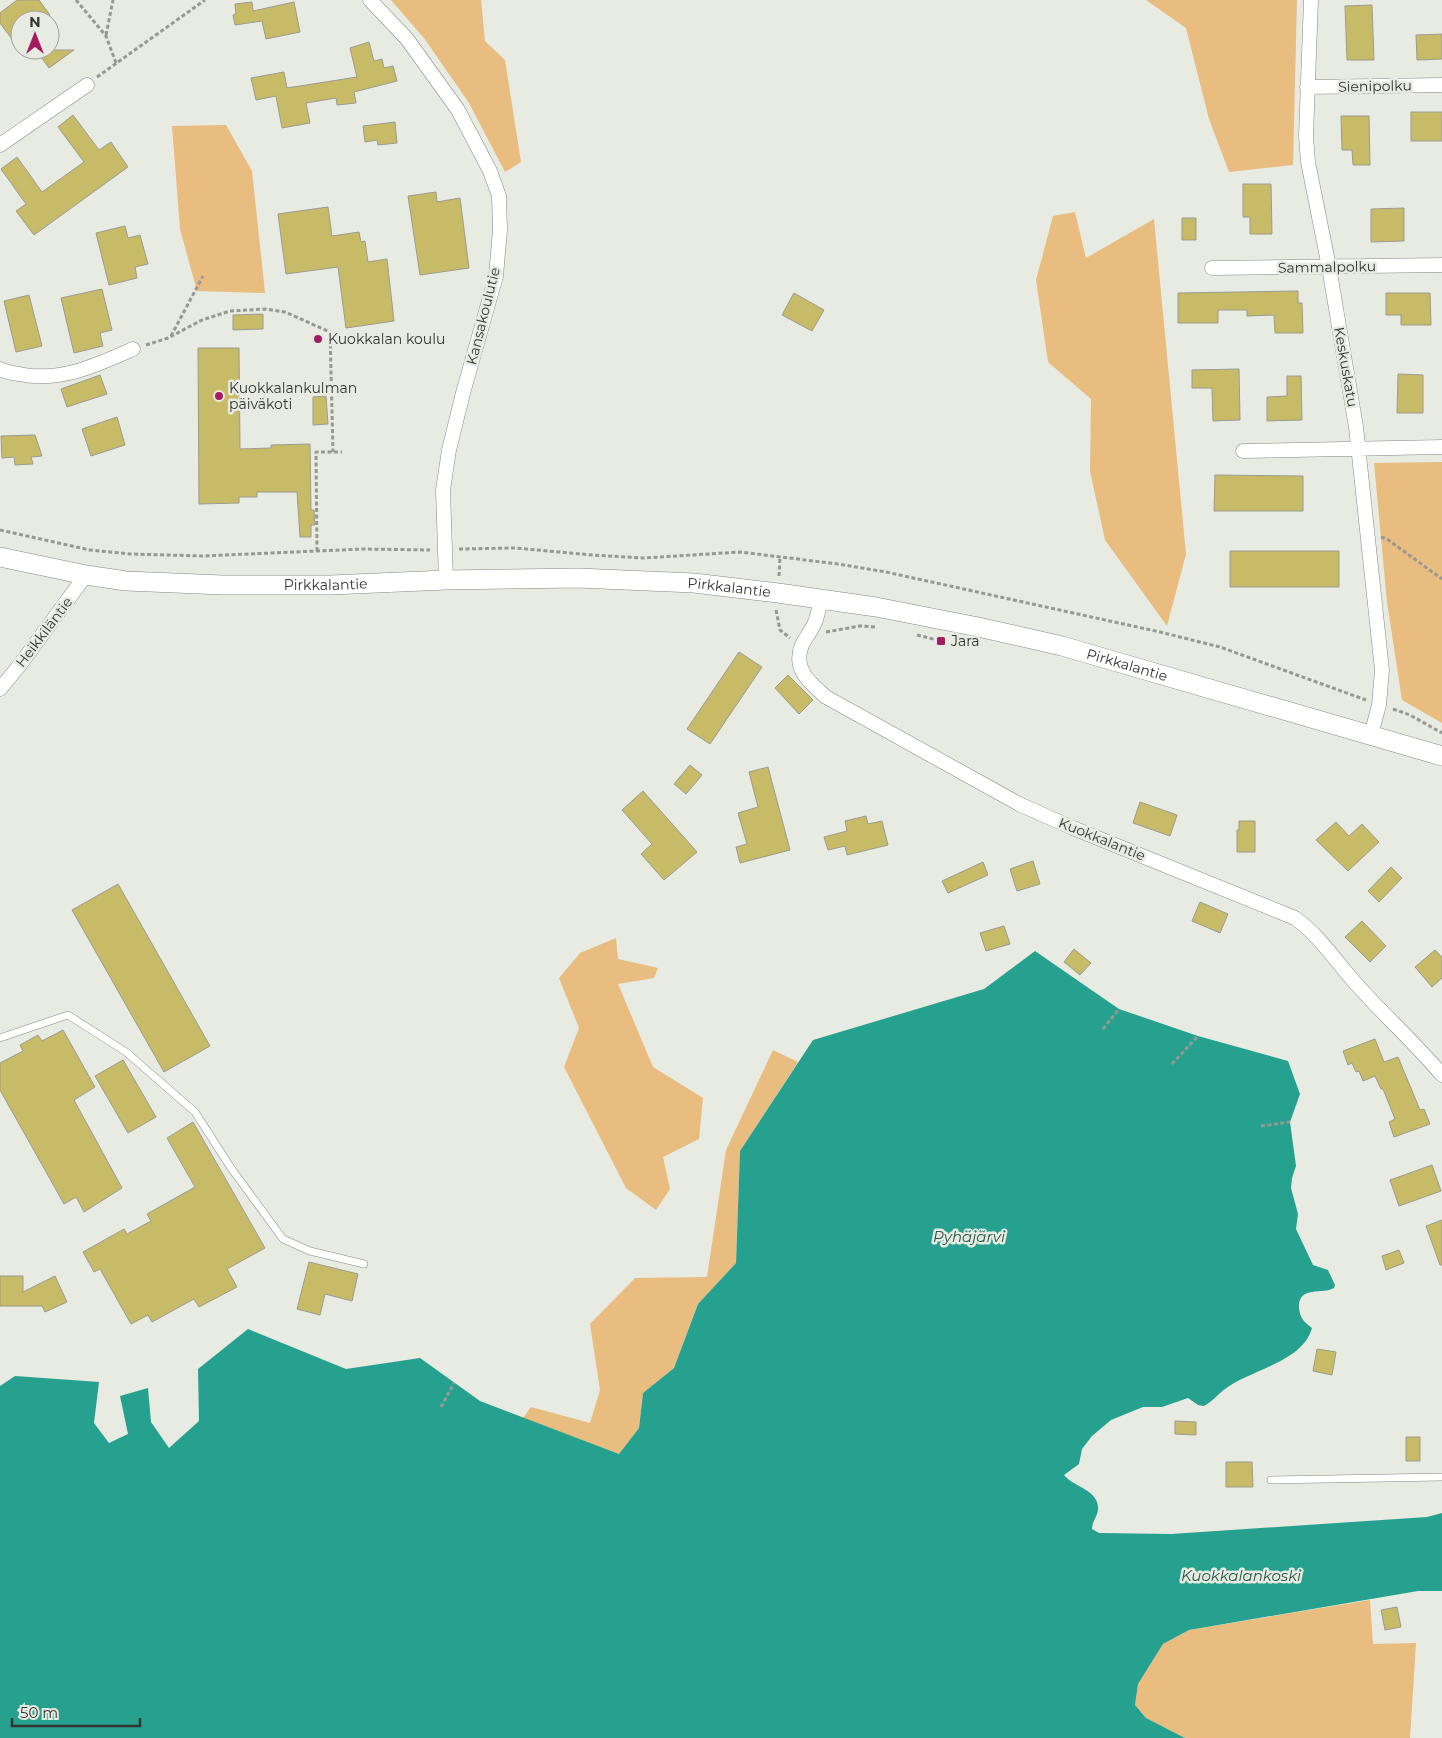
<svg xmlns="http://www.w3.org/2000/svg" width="1442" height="1738" font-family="Montserrat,sans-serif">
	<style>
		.green { fill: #e9bc80 }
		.water { fill: #27a18f }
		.building { fill: #c7bb67; stroke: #9c9b92 }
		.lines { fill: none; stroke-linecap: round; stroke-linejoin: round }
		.lane-casing { stroke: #848980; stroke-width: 8 }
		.street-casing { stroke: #848980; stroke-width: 15 }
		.secondary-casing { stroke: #848980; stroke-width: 20 }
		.path { stroke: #969992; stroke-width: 3; stroke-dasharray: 4 2.5; stroke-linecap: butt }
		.lane { stroke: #fff; stroke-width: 7 }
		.street { stroke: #fff; stroke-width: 14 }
		.secondary { stroke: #fff; stroke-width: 19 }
		.poi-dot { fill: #a51b63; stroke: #e7ebe1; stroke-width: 2 }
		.labels { text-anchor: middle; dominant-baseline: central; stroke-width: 5; stroke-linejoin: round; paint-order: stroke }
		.street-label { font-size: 14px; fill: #333531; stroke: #e7ebe1 }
		.poi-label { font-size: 14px; fill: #333531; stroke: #e7ebe1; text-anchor: start }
		.water-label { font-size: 15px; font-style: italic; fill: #26564e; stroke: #e7ebe1 }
	</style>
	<rect width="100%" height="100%" fill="#e7ebe1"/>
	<!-- green -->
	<path class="green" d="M 391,0 L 481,0 L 485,41 L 505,60 L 521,162 L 505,172 L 469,103 L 424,38 Z
		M 1146,0 L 1297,0 L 1293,165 L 1229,172 L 1209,119 L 1186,28 Z
		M 226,125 L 252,171 L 265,293 L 197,291 L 180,229 L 172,126 Z
		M 1075,212 L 1086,258 L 1154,219 L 1186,554 L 1167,626 L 1105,540 L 1090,471 L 1091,399 L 1048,362 L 1036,280 L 1053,216 Z
		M 1442,462 L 1442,723 L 1402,700 L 1387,602 L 1374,463 Z
		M 616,938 L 618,959 L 658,968 L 654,978 L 618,984 L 653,1067 L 703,1098 L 699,1139 L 663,1157 L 670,1189 L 656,1210 L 626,1188 L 564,1067 L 579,1028 L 559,978 L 580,953 Z
		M 773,1050 L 798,1062 L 740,1151 L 736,1263 L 698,1304 L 674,1368 L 643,1393 L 639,1428 L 619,1454 L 523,1418 L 531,1407 L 590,1423 L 600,1390 L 590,1324 L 635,1278 L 707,1277 L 726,1150 Z
		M 1370,1600 L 1373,1644 L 1416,1643 L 1410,1738 L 1185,1738 L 1146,1718 L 1135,1705 L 1138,1684 L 1163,1644 L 1189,1630 Z"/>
	<!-- water -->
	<path class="water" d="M 1035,951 L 1119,1009 L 1198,1036 L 1288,1061 L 1300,1094 L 1290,1122 L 1296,1166 L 1292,1178 L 1291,1188 L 1298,1214 L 1296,1229 L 1313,1265 L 1328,1270 L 1335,1285 L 1334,1288 C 1322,1295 1298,1285 1299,1308 C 1300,1318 1304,1322 1312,1328 C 1303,1362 1250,1370 1225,1389 C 1218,1394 1212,1402 1204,1406 L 1198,1405 L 1188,1398 L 1162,1407 L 1143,1407 L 1111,1420 L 1092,1436 L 1082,1449 L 1079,1464 L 1064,1475 C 1073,1487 1100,1490 1098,1510 C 1097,1517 1092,1522 1092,1529 L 1099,1533 L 1171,1534 L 1427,1517 L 1442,1513 L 1442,1591 L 1418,1591 L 1189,1630 L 1163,1644 L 1138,1684 L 1135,1705 L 1146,1718 L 1185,1738 L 0,1738 L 0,1386 L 15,1376 L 99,1382 L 94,1423 L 109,1443 L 128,1434 L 120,1396 L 148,1388 L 151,1422 L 169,1448 L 199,1421 L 198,1369 L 248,1329 L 346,1369 L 420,1358 L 480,1401 L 619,1454 L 639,1428 L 643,1393 L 674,1368 L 698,1304 L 736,1263 L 740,1151 L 813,1040 L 984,989 Z"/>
	<!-- building -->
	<path class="building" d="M 17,0 L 39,0 L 50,15 L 43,20 L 20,20 L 20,50 L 0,23 L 0,13 Z
		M 252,2 L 253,11 L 294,2 L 300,32 L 266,39 L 262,21 L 235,25 L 233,15 L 236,14 L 235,4 Z
		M 1372,5 L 1374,60 L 1347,60 L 1345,6 Z
		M 1442,34 L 1442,59 L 1417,60 L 1416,35 Z
		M 369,42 L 374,61 L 382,59 L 384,68 L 393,66 L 397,81 L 354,92 L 356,103 L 337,105 L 336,98 L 306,103 L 310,123 L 282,128 L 276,96 L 256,100 L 251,78 L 284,72 L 287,88 L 357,77 L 350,48 Z
		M 36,50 L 74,50 L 49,68 Z
		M 1411,112 L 1442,112 L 1442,141 L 1411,141 Z
		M 73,115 L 99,150 L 111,142 L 128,167 L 34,235 L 16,211 L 26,204 L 1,169 L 17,157 L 42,192 L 84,162 L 58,127 Z
		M 1341,116 L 1369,116 L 1370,165 L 1353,165 L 1352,150 L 1342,150 Z
		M 395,122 L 397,143 L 378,145 L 377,140 L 365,142 L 363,126 Z
		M 1243,184 L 1271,184 L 1272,234 L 1250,234 L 1250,217 L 1243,217 Z
		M 436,192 L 437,202 L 460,198 L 469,268 L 420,275 L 408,196 Z
		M 328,207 L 332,236 L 359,232 L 361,242 L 365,241 L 368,262 L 387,259 L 394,321 L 346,328 L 338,267 L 286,274 L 278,214 Z
		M 1404,208 L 1404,241 L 1371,242 L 1371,209 Z
		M 1182,218 L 1196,218 L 1196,240 L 1182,240 Z
		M 125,226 L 128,238 L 140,235 L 148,264 L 135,267 L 137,278 L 109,285 L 96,233 Z
		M 102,289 L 112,330 L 100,333 L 103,346 L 74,353 L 61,298 Z
		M 1298,291 L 1298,303 L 1302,303 L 1303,333 L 1275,333 L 1274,315 L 1247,316 L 1247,310 L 1218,310 L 1218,323 L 1178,323 L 1178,293 Z
		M 794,293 L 824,310 L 812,331 L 782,315 Z
		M 1386,293 L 1430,293 L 1431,325 L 1401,325 L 1401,315 L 1386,315 Z
		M 29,295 L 42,346 L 16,352 L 4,301 Z
		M 263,314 L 263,329 L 233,330 L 233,315 Z
		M 198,348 L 239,348 L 240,449 L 271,448 L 271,445 L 310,444 L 311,510 L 314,510 L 315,525 L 311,525 L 311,537 L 300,537 L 297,492 L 257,492 L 257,497 L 239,497 L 239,503 L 199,504 Z
		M 1239,369 L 1240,420 L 1213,421 L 1212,388 L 1192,388 L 1192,370 Z
		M 1398,374 L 1423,375 L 1423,413 L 1397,413 Z
		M 100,375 L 107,394 L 67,407 L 61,389 Z
		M 1287,376 L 1301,376 L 1302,420 L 1267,421 L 1267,397 L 1287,396 Z
		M 326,396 L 328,424 L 313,425 L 313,397 Z
		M 117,417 L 125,445 L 91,456 L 82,429 Z
		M 35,435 L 42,456 L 31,457 L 33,464 L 15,465 L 14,457 L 2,458 L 1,436 Z
		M 1215,475 L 1303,476 L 1303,511 L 1214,511 Z
		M 1230,551 L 1339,551 L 1339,587 L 1230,587 Z
		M 739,652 L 762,667 L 710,744 L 687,729 Z
		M 788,675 L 813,700 L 799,714 L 775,688 Z
		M 690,765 L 702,775 L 686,794 L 674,784 Z
		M 768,767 L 790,850 L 740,863 L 736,847 L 747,844 L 738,813 L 758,807 L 749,772 Z
		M 643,791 L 697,852 L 664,880 L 641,854 L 652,844 L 622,810 Z
		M 1140,802 L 1177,815 L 1170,836 L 1133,823 Z
		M 866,816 L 868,824 L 882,821 L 888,845 L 847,855 L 845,846 L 828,850 L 824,837 L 847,831 L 845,821 Z
		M 1239,821 L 1255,821 L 1255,852 L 1237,852 L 1237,830 L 1239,830 Z
		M 1336,822 L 1349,836 L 1362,824 L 1379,842 L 1348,871 L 1316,840 Z
		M 1033,861 L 1040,884 L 1017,891 L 1010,869 Z
		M 983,862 L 988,875 L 948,893 L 942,881 Z
		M 1391,867 L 1402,878 L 1379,902 L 1368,891 Z
		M 118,884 L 210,1046 L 164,1072 L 72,910 Z
		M 1200,902 L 1228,914 L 1220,933 L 1192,921 Z
		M 1362,921 L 1386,946 L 1370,962 L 1345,937 Z
		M 1004,926 L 1010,944 L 986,951 L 980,933 Z
		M 1074,949 L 1091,963 L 1080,975 L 1064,962 Z
		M 1435,950 L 1442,957 L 1442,978 L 1432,987 L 1415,967 Z
		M 63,1030 L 95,1087 L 74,1100 L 122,1188 L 84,1212 L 76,1197 L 64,1204 L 0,1090 L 0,1063 L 23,1051 L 20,1045 L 38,1035 L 42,1041 Z
		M 1375,1039 L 1384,1062 L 1398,1057 L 1420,1110 L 1424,1109 L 1430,1124 L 1394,1137 L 1389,1122 L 1395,1119 L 1383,1089 L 1381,1089 L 1375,1076 L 1363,1081 L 1359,1071 L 1356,1072 L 1352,1063 L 1348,1065 L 1343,1051 Z
		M 123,1060 L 156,1117 L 128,1133 L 95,1076 Z
		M 193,1122 L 265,1248 L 227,1269 L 237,1287 L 199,1307 L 194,1299 L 152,1322 L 148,1315 L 131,1324 L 100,1269 L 94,1272 L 83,1252 L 124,1229 L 127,1234 L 151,1221 L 147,1214 L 195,1187 L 167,1138 Z
		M 1432,1165 L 1441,1191 L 1399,1206 L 1390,1180 Z
		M 1442,1220 L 1442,1265 L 1440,1265 L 1426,1226 Z
		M 1399,1250 L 1404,1263 L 1386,1270 L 1382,1256 Z
		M 309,1262 L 358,1274 L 352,1301 L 325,1294 L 320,1315 L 297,1309 Z
		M 0,1276 L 23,1276 L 23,1292 L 55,1276 L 67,1302 L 45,1312 L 42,1306 L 0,1306 Z
		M 1317,1349 L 1336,1352 L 1332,1375 L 1313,1371 Z
		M 1175,1421 L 1196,1422 L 1196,1435 L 1175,1434 Z
		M 1406,1437 L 1420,1437 L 1420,1461 L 1406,1461 Z
		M 1226,1462 L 1252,1462 L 1253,1487 L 1226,1487 Z
		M 1397,1607 L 1401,1627 L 1385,1630 L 1381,1610 Z"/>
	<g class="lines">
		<defs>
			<path id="lane" d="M 0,1038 L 68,1015 L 126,1052 L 195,1112 L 231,1168 L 283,1239 L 310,1251 L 364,1264
				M 1271,1480 L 1442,1477"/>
			<path id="street" d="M 370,0 L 407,39 L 458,110 L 490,171 L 499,196 L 500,230 L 496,276 L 463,393 L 449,450 L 443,490 L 446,580
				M 1311,0 L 1306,136 L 1308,162 L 1329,267 L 1356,427 L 1382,670 L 1379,705 L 1371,735
				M 1307,87 L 1442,85
				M 0,145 L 87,85
				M 1212,268 L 1442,265
				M 0,369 C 6,372 12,373 19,374 C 59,383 97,365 133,349
				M 1243,451 L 1442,447
				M 821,599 C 819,607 818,615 815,622 C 812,630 806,637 802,645 C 792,669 810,683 826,697 L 1019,804 L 1073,828 L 1295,918 C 1320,936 1337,963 1358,986 C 1385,1016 1416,1044 1442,1075
				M 0,689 L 19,666 L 86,575"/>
			<g id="secondary">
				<path id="s1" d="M 0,557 L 86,575 L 126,581 L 223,585 L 331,585 L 446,580 L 578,578 L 694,583 L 778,593 L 876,607 L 978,627 L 1062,646 L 1442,756"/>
			</g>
		</defs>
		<!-- lane casing -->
		<use href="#lane" class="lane-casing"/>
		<!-- street casing -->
		<use href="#street" class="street-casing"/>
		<!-- secondary casing -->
		<use href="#secondary" class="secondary-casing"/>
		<!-- path -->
		<path class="path" d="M 76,0 L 106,36 L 116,63
			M 106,35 L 113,0
			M 97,77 L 205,0
			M 171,336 L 203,276
			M 146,345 L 168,338 L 202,320 L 230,311 L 265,309 L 285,312 L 330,332 L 333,452
			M 0,530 L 90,550 L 130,554 L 203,556 L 362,549 L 430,550
			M 1381,537 L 1387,539 L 1442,579
			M 459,549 L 515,548 L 592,555 L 644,558 L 740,552 L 838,564 L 886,572 L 1160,632 L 1220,647 L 1366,700
			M 317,551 L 316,452 L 342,452
			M 779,576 L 780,557
			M 776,610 L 780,630 L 790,638
			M 826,632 L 860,626 L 877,627
			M 917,635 L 941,641
			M 1393,709 L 1410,715 L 1442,733
			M 1103,1029 L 1119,1009
			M 1172,1064 L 1198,1036
			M 1261,1126 L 1290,1122
			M 441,1407 L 454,1383"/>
		<!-- lane -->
		<use href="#lane" class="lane"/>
		<!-- street -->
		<use href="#street" class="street"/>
		<!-- secondary -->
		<use href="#secondary" class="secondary"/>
	</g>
	<!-- markers -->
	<g class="poi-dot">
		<circle cx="318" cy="339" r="5"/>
		<circle cx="219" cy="396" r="5"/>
		<rect x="936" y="636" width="10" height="10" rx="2.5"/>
	</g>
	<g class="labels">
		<!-- street labels -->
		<g class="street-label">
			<text transform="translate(1375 86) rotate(-1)">Sienipolku</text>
			<text transform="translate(1327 267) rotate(-1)">Sammalpolku</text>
			<text transform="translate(483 316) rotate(-76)">Kansakoulutie</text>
			<text transform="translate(1346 367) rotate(80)">Keskuskatu</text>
			<text stroke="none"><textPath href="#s1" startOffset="328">Pirkkalantie</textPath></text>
			<text stroke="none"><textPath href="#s1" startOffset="732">Pirkkalantie</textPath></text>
			<text transform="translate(44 632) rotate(-53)">Heikkiläntie</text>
			<text stroke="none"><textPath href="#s1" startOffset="1138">Pirkkalantie</textPath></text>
			<text transform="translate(1102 839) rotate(22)">Kuokkalantie</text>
		</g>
		<!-- poi labels -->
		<g class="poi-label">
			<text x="328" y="339">Kuokkalan koulu</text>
			<text x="229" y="388">Kuokkalankulman<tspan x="229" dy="16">päiväkoti</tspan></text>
			<text x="951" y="641">Jara</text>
		</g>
		<!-- water labels -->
		<g class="water-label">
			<text x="969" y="1236">Pyhäjärvi</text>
			<text x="1241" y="1575">Kuokkalankoski</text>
		</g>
	</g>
	<!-- north arrow -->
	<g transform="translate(35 35)"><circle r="24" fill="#e7ebe1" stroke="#9fa29b"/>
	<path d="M0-4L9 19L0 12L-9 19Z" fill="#a51b63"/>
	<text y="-8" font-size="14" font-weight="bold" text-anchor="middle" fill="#333531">N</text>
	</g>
	<!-- scale -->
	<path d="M12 1718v8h128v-8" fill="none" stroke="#333531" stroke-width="2.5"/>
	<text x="20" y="1718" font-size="15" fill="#333531" stroke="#e7ebe1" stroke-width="4" paint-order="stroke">50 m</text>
</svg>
